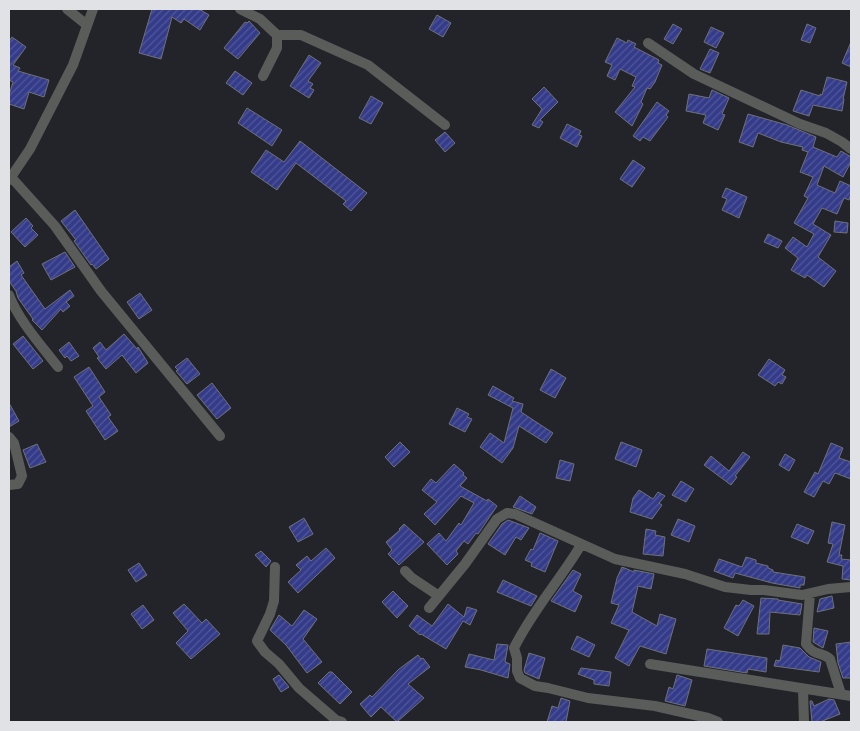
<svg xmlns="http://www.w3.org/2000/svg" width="860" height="731" font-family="'Titillium Web',sans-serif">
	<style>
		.building { fill: url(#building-hatch); stroke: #6f7177 }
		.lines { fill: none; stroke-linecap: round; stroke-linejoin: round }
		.minor { stroke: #5a5c59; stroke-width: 10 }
	</style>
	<defs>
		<pattern id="building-hatch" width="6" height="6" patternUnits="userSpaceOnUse" patternTransform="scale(1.25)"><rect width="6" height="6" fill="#343b89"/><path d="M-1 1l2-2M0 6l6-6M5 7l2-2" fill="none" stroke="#51579a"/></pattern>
	</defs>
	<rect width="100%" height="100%" fill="#222429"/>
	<!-- building -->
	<path class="building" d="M 152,9 L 199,9 L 209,15 L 200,30 L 184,19 L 181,23 L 172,17 L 161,59 L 139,53 Z
		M 437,15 L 451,23 L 443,37 L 429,29 Z
		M 249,21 L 260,33 L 238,59 L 224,48 L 245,22 L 247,23 Z
		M 673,24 L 682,29 L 673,44 L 664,39 Z
		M 807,24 L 816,28 L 810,43 L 801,40 Z
		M 711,27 L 724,33 L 716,48 L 704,42 Z
		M 12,37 L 26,47 L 13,65 L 20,68 L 18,71 L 49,80 L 44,97 L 29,92 L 24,109 L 9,104 L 9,95 L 13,82 L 9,80 L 9,41 Z
		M 617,38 L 627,43 L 628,40 L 636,44 L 634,47 L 659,60 L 658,63 L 662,65 L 655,82 L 650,89 L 647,88 L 641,102 L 643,104 L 632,126 L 615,112 L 635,87 L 632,86 L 636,77 L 620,69 L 615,80 L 607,76 L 612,65 L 605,62 Z
		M 851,42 L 851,67 L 842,63 Z
		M 710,49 L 719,53 L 710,73 L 700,69 Z
		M 309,55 L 321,63 L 308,81 L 313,84 L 310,88 L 314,90 L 309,98 L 290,86 Z
		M 235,71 L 252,83 L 243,95 L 226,83 Z
		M 827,77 L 847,82 L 843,99 L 844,99 L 842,111 L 813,105 L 809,116 L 793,111 L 801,90 L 820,96 L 820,94 L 822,95 Z
		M 544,87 L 558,102 L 540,120 L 543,122 L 539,128 L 532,125 L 542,109 L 532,99 Z
		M 712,90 L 729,98 L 722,114 L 725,115 L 718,130 L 703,123 L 706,115 L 686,111 L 689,94 L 709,98 Z
		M 371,96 L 383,103 L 371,124 L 359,118 Z
		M 657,102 L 669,111 L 666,115 L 668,117 L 650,141 L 643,137 L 640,141 L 633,136 Z
		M 247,108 L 282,130 L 272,146 L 238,123 Z
		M 748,114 L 787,125 L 816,137 L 813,147 L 837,157 L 841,151 L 851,157 L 851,162 L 843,177 L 824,166 L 817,185 L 835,193 L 840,181 L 851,186 L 851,194 L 849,200 L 844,198 L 837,214 L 822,208 L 813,224 L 831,235 L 818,257 L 836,271 L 824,287 L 807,275 L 805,278 L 791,270 L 798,258 L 785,248 L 793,237 L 807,247 L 814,234 L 794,223 L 808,198 L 804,196 L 813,177 L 800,172 L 808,152 L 802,150 L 803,147 L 781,142 L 758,133 L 753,147 L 739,142 Z
		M 567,124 L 581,131 L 579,135 L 582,136 L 577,147 L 560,138 Z
		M 445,132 L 455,143 L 445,152 L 435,140 Z
		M 300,141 L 367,193 L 351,211 L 343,204 L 346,201 L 296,163 L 277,190 L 251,172 L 266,150 L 284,162 Z
		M 633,160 L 645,168 L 632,187 L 620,179 Z
		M 726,188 L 747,197 L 739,218 L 722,210 L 727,199 L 722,197 Z
		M 75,210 L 109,259 L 96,269 L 92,264 L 91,265 L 74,241 L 76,240 L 61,221 Z
		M 26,218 L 33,226 L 31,228 L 38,235 L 25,247 L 11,232 Z
		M 835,221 L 848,223 L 847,233 L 834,232 Z
		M 768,234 L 782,241 L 778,248 L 764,242 Z
		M 65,252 L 75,267 L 51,280 L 42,264 Z
		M 17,261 L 24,273 L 21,275 L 45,309 L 70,290 L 74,296 L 66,302 L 70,306 L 63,312 L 61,309 L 42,330 L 32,320 L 33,319 L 18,298 L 16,291 L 9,281 L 9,267 Z
		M 140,293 L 152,310 L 139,319 L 127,302 Z
		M 124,334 L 137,349 L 138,347 L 148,363 L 136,373 L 122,355 L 106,369 L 97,358 L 99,357 L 93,348 L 100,342 L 106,350 Z
		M 23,336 L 43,361 L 33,369 L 13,344 Z
		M 69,342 L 79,356 L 71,361 L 67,356 L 65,358 L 59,350 Z
		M 187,358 L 200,374 L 187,384 L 176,371 L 178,370 L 175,367 Z
		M 769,359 L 785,370 L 782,375 L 786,377 L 782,384 L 778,382 L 775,386 L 758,375 Z
		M 89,367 L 105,392 L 99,397 L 111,415 L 108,417 L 118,431 L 105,440 L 86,411 L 93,406 L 74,377 Z
		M 551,369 L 566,378 L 555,398 L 540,390 Z
		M 212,383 L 231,408 L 217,419 L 197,395 Z
		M 493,386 L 514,398 L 512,401 L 523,404 L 521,412 L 553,433 L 546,443 L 519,426 L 513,448 L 502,463 L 480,447 L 490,433 L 504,443 L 513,408 L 488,395 Z
		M 9,403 L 19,421 L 9,427 Z
		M 457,408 L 469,414 L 467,417 L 472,419 L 465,432 L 449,424 Z
		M 400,442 L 410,452 L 394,467 L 385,457 Z
		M 621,442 L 642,450 L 636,467 L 615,459 Z
		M 831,443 L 843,448 L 839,458 L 851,462 L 851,479 L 835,473 L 829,484 L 823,481 L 814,497 L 804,492 L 815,472 L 818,474 Z
		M 37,444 L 46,462 L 30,468 L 23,450 Z
		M 743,452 L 750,457 L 735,476 L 737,477 L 731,485 L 704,465 L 711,456 L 729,471 Z
		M 785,454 L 795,460 L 789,471 L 779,465 Z
		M 560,460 L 574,464 L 570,481 L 556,478 Z
		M 454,464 L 464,473 L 463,475 L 467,478 L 460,486 L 487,501 L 488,499 L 497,506 L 478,534 L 476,533 L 468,544 L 464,541 L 456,551 L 458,554 L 447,565 L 427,544 L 439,533 L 446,541 L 459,523 L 461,525 L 474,503 L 461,496 L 435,525 L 424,514 L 437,502 L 422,490 L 431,479 L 436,483 Z
		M 681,481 L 694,489 L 686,502 L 672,495 Z
		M 639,490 L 653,499 L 658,492 L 665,496 L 659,503 L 662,505 L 652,519 L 630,512 L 633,498 Z
		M 520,496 L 536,507 L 532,514 L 513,507 Z
		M 304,518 L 313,534 L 298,542 L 289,527 Z
		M 678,519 L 695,526 L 689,542 L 671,535 Z
		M 508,520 L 529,528 L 521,540 L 516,537 L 505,555 L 488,544 L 502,524 Z
		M 832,522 L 845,525 L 839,555 L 842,555 L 841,559 L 851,560 L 851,580 L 842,579 L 843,566 L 827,562 L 833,544 L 828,543 Z
		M 404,524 L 424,542 L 399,565 L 388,554 L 392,550 L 386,542 L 400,530 L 399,529 Z
		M 797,524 L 814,531 L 808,544 L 791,537 Z
		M 646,529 L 656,531 L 655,535 L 665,537 L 663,556 L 643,554 Z
		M 540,533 L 558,541 L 545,572 L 531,566 L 532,563 L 525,560 L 531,549 L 533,550 Z
		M 326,548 L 335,558 L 298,593 L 288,582 L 301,570 L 296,565 L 307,556 L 311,561 Z
		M 261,551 L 271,561 L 266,567 L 255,555 Z
		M 746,557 L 756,560 L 756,563 L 768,566 L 768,568 L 773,570 L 773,572 L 805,577 L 804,585 L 800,585 L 800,588 L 772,583 L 735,573 L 733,578 L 714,571 L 719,559 L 742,567 Z
		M 139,563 L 147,575 L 136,582 L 128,570 Z
		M 622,567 L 634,572 L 634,570 L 654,574 L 651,589 L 638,586 L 632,612 L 657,626 L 660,614 L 676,619 L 666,654 L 640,646 L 629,666 L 615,658 L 629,630 L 611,623 L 619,605 L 611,603 L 617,578 Z
		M 573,570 L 581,574 L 573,591 L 582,596 L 575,612 L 551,601 Z
		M 503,580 L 537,596 L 531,606 L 497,592 Z
		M 393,591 L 408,606 L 397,618 L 382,602 Z
		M 832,596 L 834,608 L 817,612 L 820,599 Z
		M 761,598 L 778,599 L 778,600 L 802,604 L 800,615 L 770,612 L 769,634 L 757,634 Z
		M 743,600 L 754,606 L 738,636 L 724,628 L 736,605 L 739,606 Z
		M 184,604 L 202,623 L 206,619 L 220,634 L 191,659 L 176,643 L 188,631 L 173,613 Z
		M 448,604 L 464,617 L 467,607 L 477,610 L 470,625 L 463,621 L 446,649 L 421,634 L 420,635 L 409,626 L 417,615 L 432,626 Z
		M 143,605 L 154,620 L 142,629 L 131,614 Z
		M 304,610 L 317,619 L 303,639 L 322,662 L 307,673 L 286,645 L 270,630 L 279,615 L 292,626 Z
		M 814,628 L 828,631 L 823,648 L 813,642 Z
		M 577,636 L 595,645 L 589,657 L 571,649 Z
		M 851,642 L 851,678 L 843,678 L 838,663 L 836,644 Z
		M 497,644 L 508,645 L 505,662 L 510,664 L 508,678 L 481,670 L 465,667 L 469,654 L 494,660 Z
		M 783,645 L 800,648 L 809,657 L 821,662 L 819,672 L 774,666 L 776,660 L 780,661 Z
		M 707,649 L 767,658 L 766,672 L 748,669 L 747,673 L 704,666 Z
		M 529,653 L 545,658 L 539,679 L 525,673 L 524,670 Z
		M 418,655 L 421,659 L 423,658 L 430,667 L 408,684 L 424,698 L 397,722 L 381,707 L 371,717 L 360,704 L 370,695 L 372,697 L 399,669 Z
		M 581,668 L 611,672 L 609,686 L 594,684 L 594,680 L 578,674 Z
		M 329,672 L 332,672 L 352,692 L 340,704 L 318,683 Z
		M 279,675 L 289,687 L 281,692 L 273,679 Z
		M 677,675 L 692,680 L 685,706 L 665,701 L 669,687 L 673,689 Z
		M 561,698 L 570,701 L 566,722 L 547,722 L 552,706 L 558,708 Z
		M 829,699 L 834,700 L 840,714 L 820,722 L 812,722 L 810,701 L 812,701 L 814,706 Z"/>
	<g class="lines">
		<!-- minor -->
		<path class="minor" d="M 67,9 L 87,25
			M 240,9 L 260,19 L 277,35 L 277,48 L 263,76
			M 277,35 L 301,35 L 368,65 L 445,125
			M 648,43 L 694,74 L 800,124 L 826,133 L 842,142 L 851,149
			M 11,177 L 55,226 L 101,291 L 220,436
			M 9,180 L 30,149 L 73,65 L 93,9
			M 9,295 C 19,321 41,345 58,367
			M 9,437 L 14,443 L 22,476 L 18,484 L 9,485
			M 581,545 C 560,580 532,611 514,648 L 517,658 L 517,671 L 520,678 L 535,686 L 548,688 L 588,698 L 655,706 L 708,718 L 718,722
			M 275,567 L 274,601 L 270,614 L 257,641 L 265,652 L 279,664 L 299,688 L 336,720 L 342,722
			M 405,571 L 412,578 L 439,596
			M 810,594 L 806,644 C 815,657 821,651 830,659 L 841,694
			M 429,608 L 465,564 L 497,519 L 507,513 L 515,514 L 615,559 L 685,574 L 725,587 L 751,590 L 764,590 L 802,595 L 828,589 L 851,587
			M 650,664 L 851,696
			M 803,690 L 804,722"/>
	</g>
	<!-- border -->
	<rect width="860" height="731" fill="none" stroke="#e1e2e6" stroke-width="20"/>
</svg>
